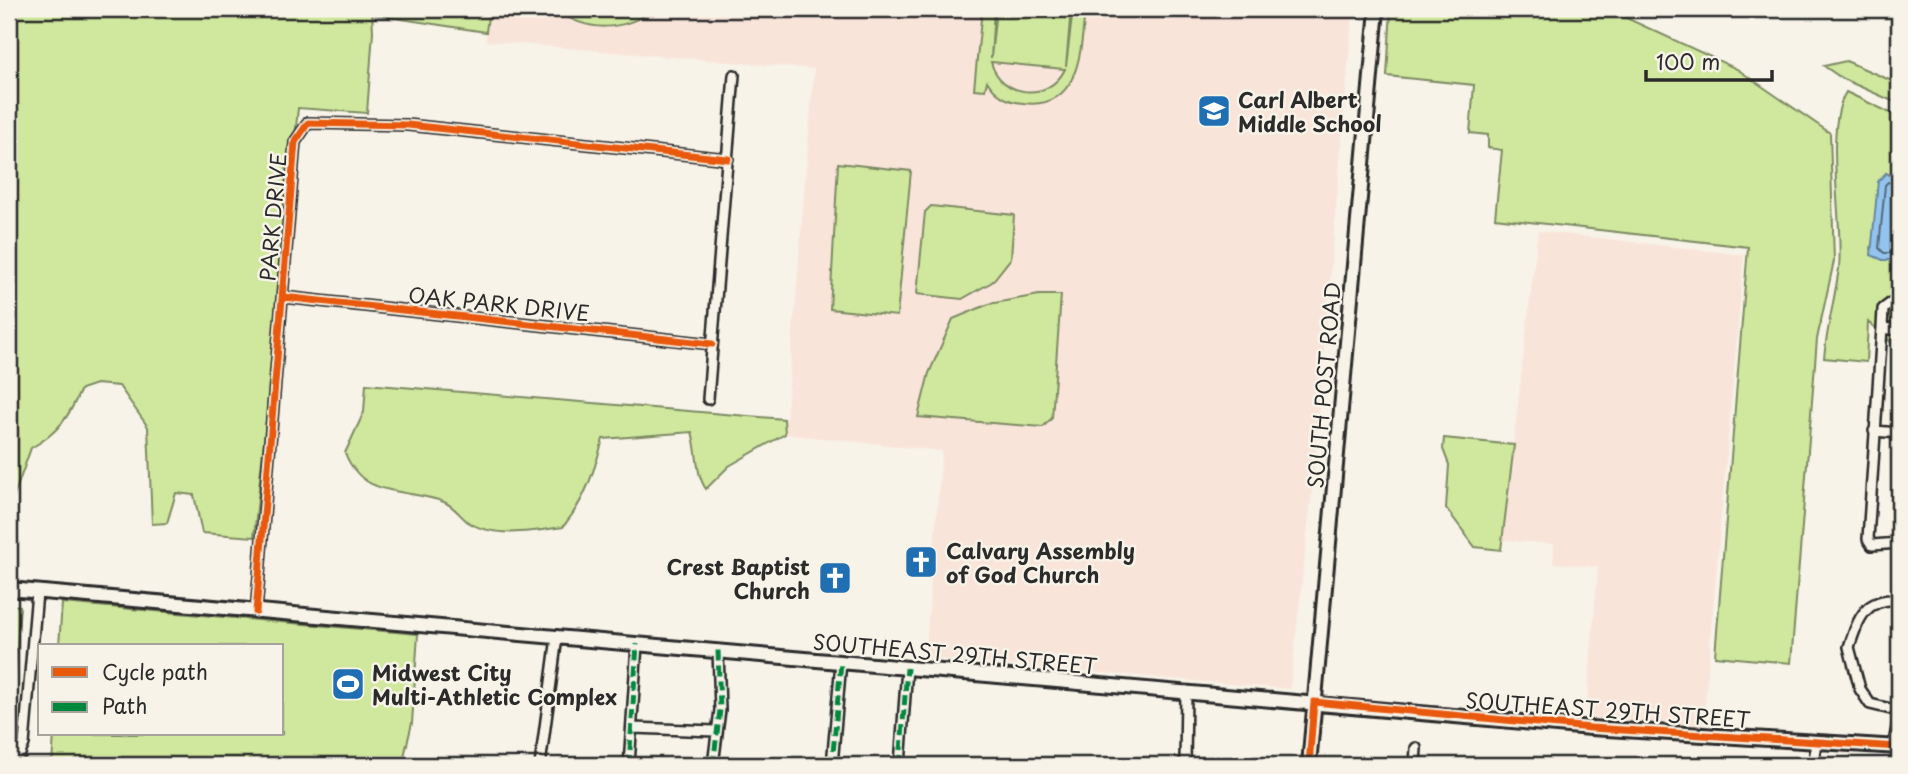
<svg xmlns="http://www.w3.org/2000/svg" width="1908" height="774" font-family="'Playpen Sans',sans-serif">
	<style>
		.built { fill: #f9e4da }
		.green { fill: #cfe89d; stroke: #7d8a64; stroke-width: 2; fill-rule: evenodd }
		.water { fill: #93c4ef; stroke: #6987a1; stroke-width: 2 }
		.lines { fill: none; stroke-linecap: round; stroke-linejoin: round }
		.shore { stroke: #556879; stroke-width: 2 }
		.street-casing { stroke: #2b2b2b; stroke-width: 14 }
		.secondary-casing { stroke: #2b2b2b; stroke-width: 18 }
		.street { stroke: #f7f3e8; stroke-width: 9 }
		.secondary { stroke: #f7f3e8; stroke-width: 12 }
		.quiet { stroke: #00873e; stroke-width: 5; stroke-dasharray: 10 5; stroke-linecap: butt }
		.cycleway-casing { stroke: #f7f3e8; stroke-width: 11 }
		.cycleway { stroke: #e8590c; stroke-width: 7 }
		.labels { text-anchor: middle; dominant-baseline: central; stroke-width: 5; stroke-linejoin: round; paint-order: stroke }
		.poi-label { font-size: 21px; font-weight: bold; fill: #2b2b2b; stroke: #f7f3e8; text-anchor: start }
		.street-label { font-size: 21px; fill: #2b2b2b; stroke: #f7f3e8 }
	</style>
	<rect width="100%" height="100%" fill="#f7f3e8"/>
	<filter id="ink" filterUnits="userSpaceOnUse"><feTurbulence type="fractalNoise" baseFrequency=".0143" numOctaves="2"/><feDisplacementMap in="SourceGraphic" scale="14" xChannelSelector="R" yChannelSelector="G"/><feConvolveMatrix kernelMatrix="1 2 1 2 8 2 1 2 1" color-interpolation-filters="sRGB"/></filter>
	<g filter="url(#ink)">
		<!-- built -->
		<path class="built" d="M 484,9 L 1353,9 L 1312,491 L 1290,689 L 925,658 L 942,451 L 785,434 L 814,69 L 486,41 L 488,16 Z
			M 1538,231 L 1744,255 L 1703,726 L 1586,717 L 1598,567 L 1553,563 L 1554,544 L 1502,540 Z"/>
		<!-- green -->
		<path class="green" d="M 9,9 L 372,9 L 373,32 L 367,113 L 298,108 L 254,537 L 202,533 L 194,495 L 176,493 L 167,523 L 152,524 L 148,427 L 119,386 L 96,384 L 81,389 C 69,417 58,433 31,448 L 9,510 Z
			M 375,9 L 484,9 L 488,16 L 486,32 L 375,15 Z
			M 555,9 L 655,9 C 622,32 587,33 555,9 Z
			M 982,9 L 994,9 L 991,58 L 996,9 L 1071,9 L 1066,66 L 1073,9 L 1085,9 C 1081,48 1081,111 1023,103 C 1008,102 995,94 987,81 L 985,90 L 974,89 ZM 991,62 L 1064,69 L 1065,69 C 1049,103 1000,97 991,62 Z
			M 1391,9 L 1607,9 L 1737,69 L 1830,133 L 1834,261 L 1817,339 L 1791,663 L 1715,656 L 1748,247 L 1495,218 L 1502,150 L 1488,148 L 1488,135 L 1470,133 L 1474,85 L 1387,76 Z
			M 1846,61 L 1899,84 L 1899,104 L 1843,79 L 1824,66 Z
			M 1846,92 L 1899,117 L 1899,180 L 1886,173 L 1871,249 L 1883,260 L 1899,260 L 1899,349 L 1868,322 L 1866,362 L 1824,358 C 1827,327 1835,298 1839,268 C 1844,223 1823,129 1846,92 Z
			M 838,163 L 911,171 L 897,316 L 830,309 Z
			M 931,206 L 1014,215 L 1011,258 L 992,282 L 962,299 L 917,294 L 925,212 Z
			M 1039,295 L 1061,295 L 1052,418 L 1043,427 L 918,417 L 929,373 L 953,319 L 989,304 Z
			M 366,384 L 784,419 L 785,434 L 729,466 L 706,489 C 695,473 698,451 692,432 L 603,439 C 594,472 585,500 563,527 C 535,531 494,539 468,522 C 460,516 454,506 444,502 C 403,487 364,500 345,453 L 364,412 Z
			M 1444,438 L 1514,445 L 1501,550 L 1475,547 L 1446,508 L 1449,465 L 1443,449 Z
			M 62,603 L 418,634 L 412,723 L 402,765 L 52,765 L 54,734 L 282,734 L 282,646 L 59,646 Z
			M 9,605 L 20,606 L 9,747 Z"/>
		<!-- water -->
		<path class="water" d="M 1886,173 L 1899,180 L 1899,260 L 1883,260 L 1871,255 L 1878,181 Z"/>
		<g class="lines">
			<!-- shore -->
			<path class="shore" d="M 1899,185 L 1888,182 L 1885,185 L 1879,248 L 1884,253 L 1899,253"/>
			<defs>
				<path id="street" d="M 1897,9 L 1899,10
					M 283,297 L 712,344
					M 1882,328 L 1883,309 L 1899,297
					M 1899,330 L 1882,328 L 1868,539 L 1872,545 L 1899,543
					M 708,399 L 734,75
					M 1874,431 L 1899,433
					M 1896,543 L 1898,520
					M 1899,600 C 1865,598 1859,617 1849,647 L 1860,689 L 1870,704 L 1899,711
					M 256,612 L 295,142 L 308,123 L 408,125 L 728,159
					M 633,728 L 715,731
					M 1893,747 L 1899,718
					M 9,763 L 18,758 L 24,744 L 37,592
					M 540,765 L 557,637
					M 629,765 L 637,644
					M 713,765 L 720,710 L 718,650
					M 832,765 L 841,662
					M 900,765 L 907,668
					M 1185,765 L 1186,691
					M 1415,765 L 1416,748
					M 1815,765 L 1815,741"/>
				<path id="secondary" d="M 9,589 L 1591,728 L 1899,747
					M 1309,765 L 1377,9"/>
			</defs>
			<!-- street casing -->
			<use href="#street" class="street-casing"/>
			<!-- secondary casing -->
			<use href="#secondary" class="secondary-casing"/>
			<!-- street -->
			<use href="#street" class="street"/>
			<!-- secondary -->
			<use href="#secondary" class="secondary"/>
			<!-- quiet -->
			<path class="quiet" d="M 629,765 L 637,644
				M 713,765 L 720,710 L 718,650
				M 832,765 L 841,662
				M 900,765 L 907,668"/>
			<defs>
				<path id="cycleway" d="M 283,297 L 712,344
					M 256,612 L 295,142 L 308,123 L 408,125 L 728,159
					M 1309,765 L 1314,702 L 1591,728 L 1899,747"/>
			</defs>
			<!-- cycleway casing -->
			<use href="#cycleway" class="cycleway-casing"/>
			<!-- cycleway -->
			<use href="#cycleway" class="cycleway"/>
		</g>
	</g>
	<!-- icons -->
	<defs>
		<symbol id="school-square" viewBox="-11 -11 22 22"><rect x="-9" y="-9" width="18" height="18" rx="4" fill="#1f6fb2" stroke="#f7f3e8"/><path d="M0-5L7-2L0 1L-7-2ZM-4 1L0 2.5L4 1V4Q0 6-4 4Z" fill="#fff"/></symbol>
		<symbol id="church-square" viewBox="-11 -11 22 22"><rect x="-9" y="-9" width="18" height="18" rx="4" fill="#1f6fb2" stroke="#f7f3e8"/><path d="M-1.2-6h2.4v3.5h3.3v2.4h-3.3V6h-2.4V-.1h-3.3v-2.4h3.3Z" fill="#fff"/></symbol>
		<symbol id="stadium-square" viewBox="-11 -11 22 22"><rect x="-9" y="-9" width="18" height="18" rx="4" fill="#1f6fb2" stroke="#f7f3e8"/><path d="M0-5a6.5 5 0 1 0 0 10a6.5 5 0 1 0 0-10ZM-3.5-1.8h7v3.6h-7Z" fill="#fff"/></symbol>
	</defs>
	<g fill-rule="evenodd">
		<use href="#school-square" x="1195" y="92" width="38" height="38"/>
		<use href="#church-square" x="902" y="543" width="38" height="38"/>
		<use href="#church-square" x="816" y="559" width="38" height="38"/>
		<use href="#stadium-square" x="329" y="665" width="38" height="38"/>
	</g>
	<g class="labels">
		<!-- poi labels -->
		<g class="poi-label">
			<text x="1238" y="99">Carl Albert<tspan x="1238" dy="24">Middle School</tspan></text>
			<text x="946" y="550">Calvary Assembly<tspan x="946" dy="24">of God Church</tspan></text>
			<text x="810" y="566" text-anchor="end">Crest Baptist<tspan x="810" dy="24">Church</tspan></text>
			<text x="372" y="672">Midwest City<tspan x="372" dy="24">Multi-Athletic Complex</tspan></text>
		</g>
		<!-- street labels -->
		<g class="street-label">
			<text transform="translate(272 217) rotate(-85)">PARK DRIVE</text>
			<text transform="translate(499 303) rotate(6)">OAK PARK DRIVE</text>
			<text transform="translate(1323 385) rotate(-85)">SOUTH POST ROAD</text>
			<text transform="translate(955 653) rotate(5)">SOUTHEAST 29TH STREET</text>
			<text transform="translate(1608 709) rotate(4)">SOUTHEAST 29TH STREET</text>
		</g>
	</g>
	<!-- margin -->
	<rect width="1908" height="774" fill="none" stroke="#f7f3e8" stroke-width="35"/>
	<rect x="18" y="18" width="1873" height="739" fill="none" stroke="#2b2b2b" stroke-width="2.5" filter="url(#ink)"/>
	<!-- legend -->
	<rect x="38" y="644" width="245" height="91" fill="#f7f3e8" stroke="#a5a39c" stroke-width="2"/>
	<rect x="52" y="667" width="35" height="10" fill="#e8590c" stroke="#a5a39c" stroke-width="2"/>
	<text x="102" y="680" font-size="21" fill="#2b2b2b">Cycle path</text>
	<rect x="52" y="702" width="35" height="10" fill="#00873e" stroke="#a5a39c" stroke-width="2"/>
	<text x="102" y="714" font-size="21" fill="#2b2b2b">Path</text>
	<!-- scale -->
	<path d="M1646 70v10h126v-10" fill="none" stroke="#2b2b2b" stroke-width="3.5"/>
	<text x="1656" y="70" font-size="21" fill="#2b2b2b" stroke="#f7f3e8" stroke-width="5" paint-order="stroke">100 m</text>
</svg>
